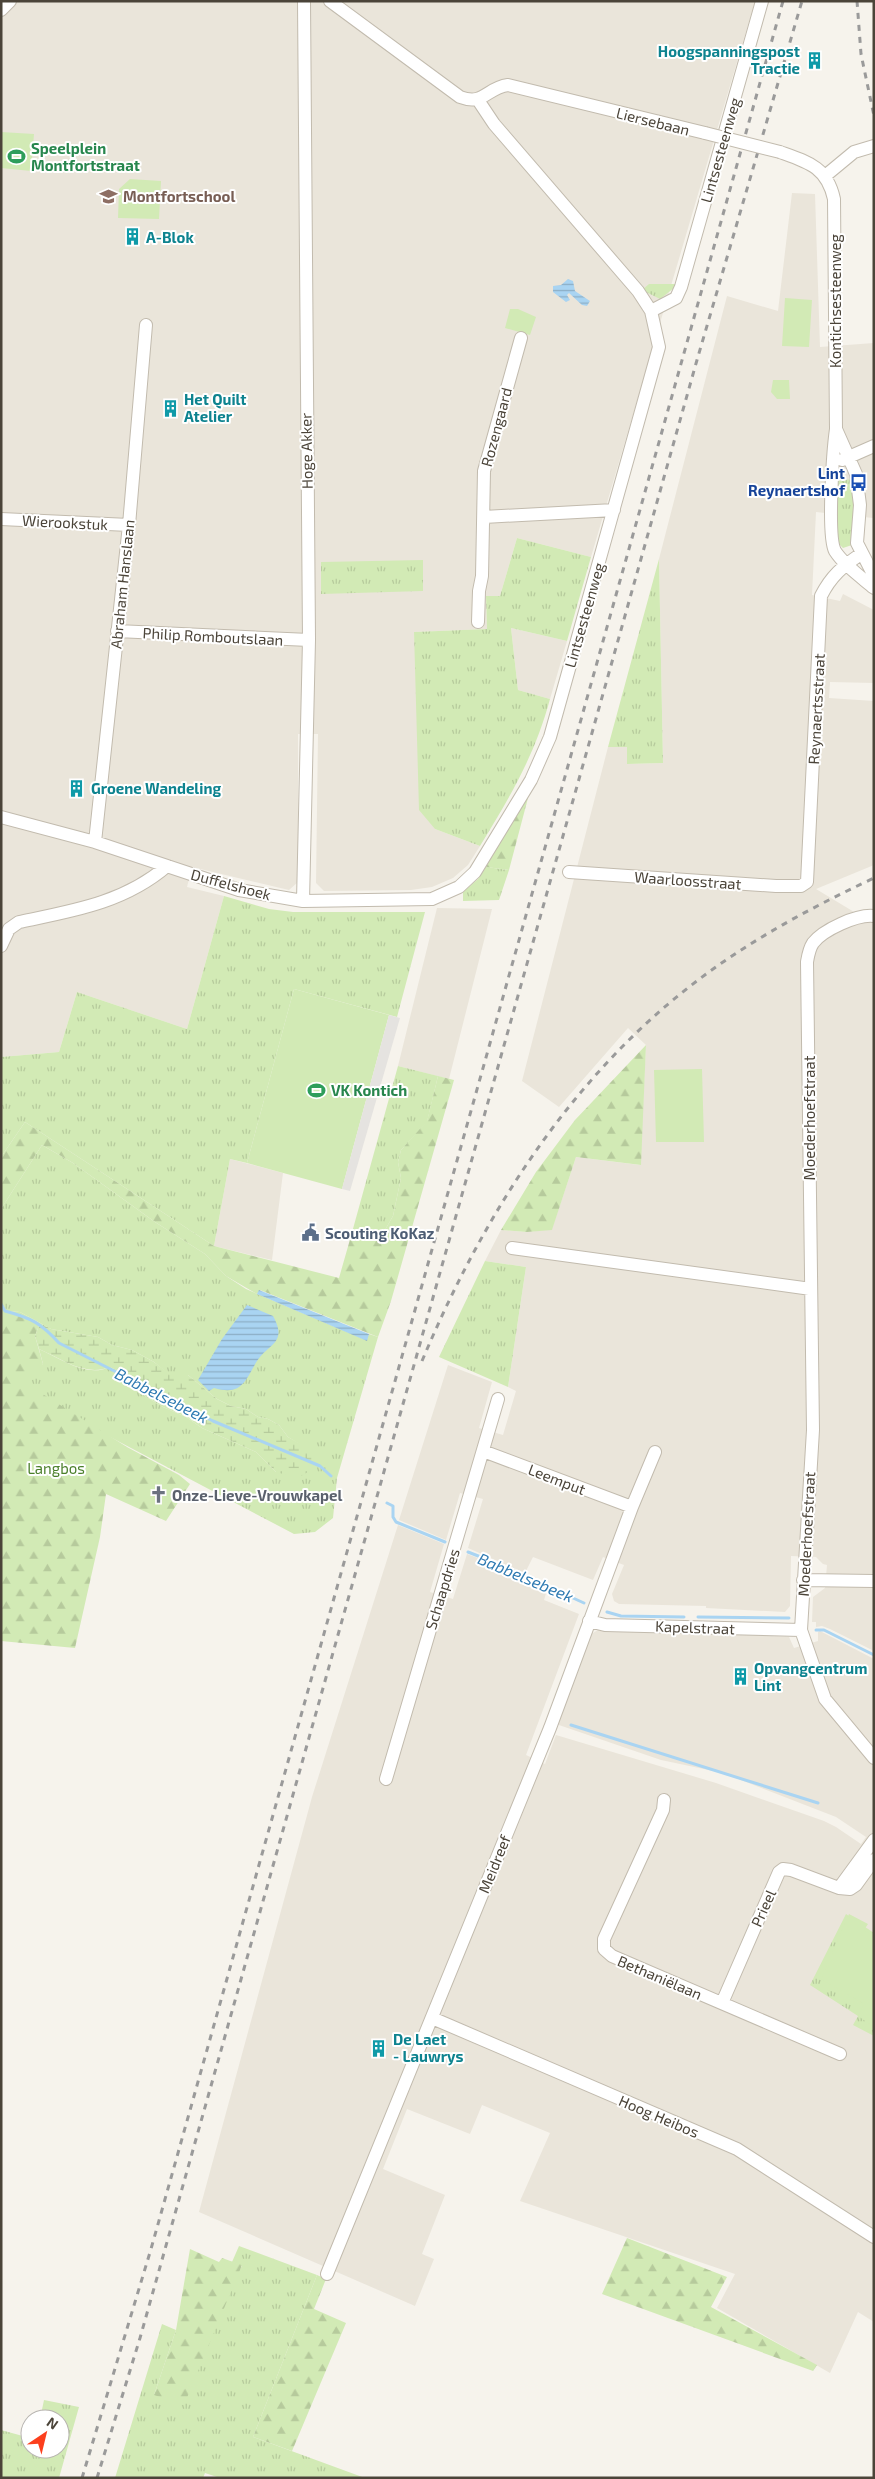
<svg xmlns="http://www.w3.org/2000/svg" width="875" height="2479" font-family="'Exo 2',sans-serif">
	<style>
		.residential { fill: #eae5da }
		.grass { fill: url(#grass-tufts) }
		.forest { fill: url(#forest-firs) }
		.wetland { fill: url(#wetland-marsh) }
		.park { fill: #d2eab5 }
		.parking { fill: #e5e3e0 }
		.water { fill: url(#water-rules) }
		.lines { fill: none; stroke-linecap: round; stroke-linejoin: round }
		.stream { stroke: #a9d4f2; stroke-width: 3 }
		.minor-casing { stroke: #c2bbae; stroke-width: 14 }
		.minor { stroke: #fff; stroke-width: 12 }
		.rail { stroke: #9a9a9a; stroke-width: 3; stroke-dasharray: 6 6; stroke-linecap: butt }
		.minor-bridge-casing { stroke: #c2bbae; stroke-width: 14; stroke-linecap: butt }
		.minor-bridge { stroke: #fff; stroke-width: 12 }
		.labels { text-anchor: middle; dominant-baseline: central; stroke-width: 4; stroke-linejoin: round; paint-order: stroke }
		.culture-label { font-size: 15px; font-weight: bold; fill: #0d838f; stroke: #fff; text-anchor: start }
		.street-label { font-size: 15px; fill: #4b4439; stroke: #fff }
		.leisure-label { font-size: 15px; font-weight: bold; fill: #27864d; stroke: #fff; text-anchor: start }
		.education-label { font-size: 15px; font-weight: bold; fill: #785e54; stroke: #fff; text-anchor: start }
		.transit-label { font-size: 15px; font-weight: bold; fill: #164399; stroke: #fff; text-anchor: end }
		.service-label { font-size: 15px; font-weight: bold; fill: #4e5e75; stroke: #fff; text-anchor: start }
		.park-label { font-size: 15px; fill: #4a7f2a; stroke: #fff }
		.worship-label { font-size: 15px; font-weight: bold; fill: #5b616d; stroke: #fff; text-anchor: start }
		.water-label { font-size: 16px; font-style: italic; fill: #2e7ab2; stroke: #fff }
	</style>
	<defs>
		<pattern id="grass-tufts" width="24" height="20" patternUnits="userSpaceOnUse" patternTransform="scale(1.25)"><rect width="24" height="20" fill="#d2eab5"/><path d="M3 7l-1-3M5 7V3M7 7l1-3M15 17l-1-3M17 17v-4M19 17l1-3" fill="none" stroke="#b6ca9c"/></pattern>
		<pattern id="forest-firs" width="22" height="20" patternUnits="userSpaceOnUse" patternTransform="scale(1.25)"><rect width="22" height="20" fill="#d2eab5"/><path d="M5 1l3.5 6h-7zM16 11l3.5 6h-7z" fill="#b6ca9c"/></pattern>
		<pattern id="wetland-marsh" width="20" height="14" patternUnits="userSpaceOnUse" patternTransform="scale(1.25)"><rect width="20" height="14" fill="#d2eab5"/><path d="M1 5h8M5 5V1M11 12h8M15 12V8" fill="none" stroke="#b6ca9c"/></pattern>
		<pattern id="water-rules" width="6" height="5" patternUnits="userSpaceOnUse" patternTransform="scale(1.25)"><rect width="6" height="5" fill="#a9d4f2"/><path d="M0 2.5h6" fill="none" stroke="#8caec5"/></pattern>
	</defs>
	<rect width="100%" height="100%" fill="#f6f3ec"/>
	<!-- residential -->
	<path class="residential" d="M 1,1 L 755,1 L 591,557 L 517,538 L 500,596 L 486,597 L 487,629 L 414,632 L 435,829 L 480,846 L 468,865 L 453,878 L 432,887 L 411,890 L 324,891 L 316,883 L 318,734 L 298,734 L 298,882 L 289,890 L 192,867 L 187,887 L 224,896 L 187,1029 L 77,992 L 59,1052 L 1,1057 Z
		M 792,193 L 815,194 L 820,347 L 874,343 L 874,538 L 873,518 L 816,512 L 812,595 L 840,601 L 843,594 L 874,610 L 874,683 L 830,682 L 829,698 L 874,701 L 874,865 L 816,889 L 874,924 L 874,1651 L 830,1629 L 822,1626 L 816,1627 L 816,1622 L 812,1622 L 813,1597 L 825,1588 L 827,1565 L 823,1564 L 816,1557 L 791,1556 L 790,1606 L 785,1612 L 706,1608 L 706,1606 L 619,1604 L 614,1601 L 612,1594 L 624,1565 L 603,1557 L 593,1580 L 533,1557 L 525,1573 L 468,1548 L 483,1499 L 460,1493 L 446,1540 L 399,1520 L 448,1365 L 492,1382 L 479,1428 L 503,1435 L 516,1391 L 508,1387 L 526,1267 L 485,1261 L 501,1230 L 527,1232 L 552,1229 L 576,1157 L 640,1165 L 646,1045 L 628,1028 L 559,1107 L 522,1081 L 608,747 L 627,747 L 627,764 L 663,763 L 659,559 L 727,296 L 778,311 Z
		M 511,628 L 567,641 L 550,699 L 518,690 Z
		M 437,908 L 492,909 L 449,1079 L 398,1066 Z
		M 230,1159 L 283,1173 L 272,1260 L 214,1246 Z
		M 398,1525 L 444,1544 L 430,1592 L 453,1599 L 467,1554 L 502,1567 L 547,1590 L 544,1600 L 579,1614 L 526,1755 L 545,1764 L 556,1735 L 716,1783 L 824,1821 L 836,1827 L 861,1844 L 866,1837 L 836,1817 L 723,1773 L 661,1760 L 556,1724 L 591,1634 L 598,1630 L 701,1632 L 789,1637 L 794,1648 L 818,1641 L 818,1632 L 820,1631 L 874,1659 L 874,2322 L 858,2312 L 830,2373 L 717,2308 L 735,2274 L 520,2201 L 550,2133 L 482,2105 L 470,2134 L 407,2109 L 383,2169 L 445,2195 L 422,2254 L 434,2259 L 415,2306 L 199,2212 L 312,1797 Z"/>
	<!-- grass -->
	<path class="grass" d="M 649,284 L 679,284 L 660,299 L 642,290 Z
		M 852,479 L 857,497 L 855,544 L 843,548 L 836,541 L 836,481 Z
		M 517,538 L 591,557 L 567,641 L 511,628 L 518,690 L 550,699 C 535,755 510,797 480,846 L 435,829 L 419,810 L 414,632 L 487,629 L 486,596 L 500,596 Z
		M 659,559 L 663,763 L 627,764 L 627,747 L 608,747 Z
		M 423,560 L 423,591 L 321,594 L 321,562 Z
		M 486,867 L 509,870 L 499,900 L 463,901 L 463,892 L 478,879 Z
		M 224,896 L 269,909 L 293,912 L 425,912 L 397,1017 L 294,989 L 247,1163 L 230,1159 L 214,1246 L 25,1122 L 1,1157 L 1,1057 L 59,1052 L 77,992 L 187,1029 Z
		M 398,1066 L 438,1076 L 427,1122 L 401,1150 L 398,1162 L 401,1178 L 393,1216 L 385,1230 C 371,1233 366,1229 351,1236 Z
		M 42,1145 L 73,1163 L 155,1222 L 205,1254 L 226,1276 L 246,1289 L 366,1340 L 369,1334 L 378,1337 L 337,1478 L 333,1518 L 315,1532 L 294,1534 L 4,1381 L 43,1364 L 39,1349 C 62,1359 86,1378 110,1367 L 125,1375 L 135,1390 L 163,1407 L 186,1417 L 202,1428 L 256,1452 L 276,1472 L 301,1445 L 288,1437 L 279,1425 L 268,1419 L 258,1417 L 246,1409 L 231,1406 L 217,1399 L 188,1375 L 171,1376 L 154,1362 L 132,1350 L 112,1345 L 98,1337 L 51,1329 L 20,1312 L 7,1311 L 1,1306 L 1,1209 Z
		M 485,1261 L 526,1267 L 508,1387 L 439,1357 Z
		M 846,1914 L 874,1933 L 874,2036 L 853,2025 L 858,2016 L 810,1985 Z
		M 239,2246 L 317,2275 L 253,2437 L 365,2478 L 220,2478 L 205,2473 L 203,2478 L 115,2478 L 162,2324 L 176,2330 L 154,2395 L 242,2266 L 232,2262 Z
		M 44,2400 L 79,2407 L 59,2478 L 1,2478 L 1,2430 L 30,2438 L 30,2449 L 60,2449 L 60,2419 L 40,2419 Z"/>
	<!-- forest -->
	<path class="forest" d="M 525,798 L 528,798 L 509,870 L 486,867 Z
		M 646,1045 L 641,1165 L 576,1157 L 552,1230 L 527,1232 L 501,1230 L 536,1172 L 575,1120 Z
		M 438,1076 L 454,1080 L 391,1301 L 378,1337 L 260,1290 L 257,1294 L 226,1276 L 205,1254 L 155,1222 L 73,1163 L 42,1145 L 1,1209 L 1,1157 L 25,1122 L 214,1246 L 339,1278 L 351,1236 C 367,1229 370,1234 385,1230 L 393,1216 L 401,1178 L 398,1162 L 401,1150 L 427,1121 Z
		M 1,1306 L 7,1311 L 20,1312 L 40,1323 L 35,1336 L 43,1364 L 22,1381 L 127,1447 L 179,1475 L 190,1484 L 166,1521 L 106,1494 L 100,1537 L 75,1648 L 1,1641 Z
		M 627,2238 L 727,2277 L 711,2307 L 817,2365 L 813,2371 L 602,2294 Z
		M 190,2249 L 219,2262 L 222,2258 L 242,2265 L 184,2405 L 154,2395 L 176,2330 Z
		M 317,2275 L 326,2279 L 314,2309 L 346,2323 L 292,2451 L 253,2437 Z"/>
	<!-- wetland -->
	<path class="wetland" d="M 40,1323 L 51,1329 L 98,1337 L 112,1345 L 132,1350 L 154,1362 L 171,1375 L 188,1375 L 217,1399 L 231,1406 L 246,1409 L 258,1417 L 268,1419 L 279,1425 L 288,1437 L 315,1452 L 311,1470 L 298,1478 L 276,1472 L 256,1452 L 202,1428 L 186,1417 L 163,1407 L 135,1390 L 125,1375 L 110,1367 C 85,1377 62,1359 39,1349 L 35,1336 Z"/>
	<!-- park -->
	<path class="park" d="M 1,132 L 34,134 L 31,171 L 1,168 Z
		M 130,179 L 161,181 L 159,219 L 118,218 L 119,189 Z
		M 785,298 L 812,300 L 809,347 L 782,346 Z
		M 510,309 L 518,309 L 536,317 L 530,335 L 505,328 Z
		M 773,380 L 789,380 L 790,399 L 777,399 L 771,392 Z
		M 294,989 L 389,1015 L 342,1189 L 247,1163 Z
		M 702,1069 L 704,1142 L 656,1142 L 654,1070 Z
		M 849,1914 L 868,1924 L 864,1930 L 874,1937 L 874,2027 L 858,2016 L 864,2004 L 821,1979 Z"/>
	<!-- parking -->
	<path class="parking" d="M 389,1015 L 400,1018 L 350,1191 L 342,1189 Z"/>
	<!-- water -->
	<path class="water" d="M 568,279 L 573,281 L 575,291 L 590,301 L 587,306 L 582,305 L 569,293 L 567,295 L 570,300 L 566,302 L 553,292 L 553,286 L 561,285 Z
		M 259,1290 L 369,1334 L 367,1341 L 262,1296 L 257,1294 Z
		M 247,1305 L 273,1316 C 288,1343 269,1343 257,1361 C 245,1381 242,1396 214,1388 L 209,1391 L 198,1380 L 222,1339 Z"/>
	<g class="lines">
		<!-- stream -->
		<path class="stream" d="M 1,1304 L 5,1311 C 31,1318 41,1323 59,1343 L 213,1421 L 320,1466 L 331,1476
			M 387,1503 L 393,1506 L 393,1517 L 396,1522 L 445,1542
			M 468,1552 L 496,1563 L 584,1603
			M 607,1612 L 621,1616 L 684,1617
			M 698,1617 L 789,1618
			M 816,1630 L 824,1630 L 874,1655
			M 571,1725 L 818,1803"/>
		<defs>
			<path id="minor" d="M 330,1 L 460,97 C 484,106 486,88 508,85 L 705,133
				M 1,10 L 10,1
				M 780,152 C 808,162 827,167 834,199 L 836,429 C 833,450 827,536 835,551 C 844,565 861,577 874,588
				M 825,176 L 854,152 L 874,146
				M 651,311 L 676,298 L 681,287 L 762,1
				M 836,429 L 856,474 L 860,505 L 857,543 L 874,576
				M 842,460 L 874,446
				M 484,517 L 614,510
				M 1,519 L 129,525
				M 478,622 L 479,591 L 482,576 L 484,471 L 521,338
				M 117,631 L 309,640
				M 1,817 L 95,842 L 239,890 L 303,901 L 432,899 L 459,887 L 475,872 L 531,780 L 550,737 L 659,347 L 651,311 L 638,291 L 494,124 L 478,100
				M 95,842 L 129,525 L 146,325
				M 569,872 L 776,886 L 801,886 L 807,882 L 821,596 C 831,576 843,566 861,554
				M 303,901 L 309,640 L 304,1
				M 874,916 C 857,914 823,930 813,943 C 809,949 808,956 807,962 L 813,1430 L 801,1630 L 825,1699 L 874,1758
				M 1,946 L 9,929 L 19,922 C 72,911 124,903 167,866
				M 512,1248 L 811,1289
				M 483,1451 L 632,1507
				M 803,1580 L 874,1581
				M 589,1621 L 605,1625 L 801,1630
				M 386,1779 L 498,1399
				M 664,1800 L 663,1810 L 604,1939 L 604,1949 L 612,1956 L 840,2054
				M 839,1888 L 874,1840
				M 722,2003 L 779,1872 L 783,1869 L 791,1870 L 839,1888 L 850,1889 L 856,1885 L 874,1860
				M 432,2018 L 737,2149 L 874,2237
				M 327,2274 L 550,1728 L 632,1507 L 655,1452"/>
		</defs>
		<!-- minor casing -->
		<use href="#minor" class="minor-casing"/>
		<!-- minor -->
		<use href="#minor" class="minor"/>
		<!-- rail -->
		<path class="rail" d="M 857,1 L 861,54 L 874,116
			M 422,1361 C 488,1204 584,1055 729,958 C 775,927 823,902 874,878
			M 82,2478 L 151,2249 L 783,1
			M 97,2478 L 140,2338 L 697,360 L 802,1"/>
		<defs>
			<path id="minor-bridge" d="M 705,133 L 780,152"/>
		</defs>
		<!-- minor-bridge casing -->
		<use href="#minor-bridge" class="minor-bridge-casing"/>
		<!-- minor-bridge -->
		<use href="#minor-bridge" class="minor-bridge"/>
	</g>
	<!-- icons -->
	<defs>
		<symbol id="building-bare" viewBox="-9 -9 18 18"><path d="M-4-6H4V6H1V3H-1V6H-4ZM-2.5-4.3h1.7v1.8h-1.7ZM.8-4.3h1.7v1.8H.8ZM-2.5-1h1.7V.8h-1.7ZM.8-1h1.7V.8H.8Z" fill="#0f9aa8" stroke="#fff" stroke-width="2.5" paint-order="stroke"/></symbol>
		<symbol id="stadium-bare" viewBox="-9 -9 18 18"><path d="M0-5a6.5 5 0 1 0 0 10a6.5 5 0 1 0 0-10ZM-3.5-1.8h7v3.6h-7Z" fill="#2e9e5b" stroke="#fff" stroke-width="2.5" paint-order="stroke"/></symbol>
		<symbol id="school-bare" viewBox="-9 -9 18 18"><path d="M0-5L7-2L0 1L-7-2ZM-4 1L0 2.5L4 1V4Q0 6-4 4Z" fill="#8d6e63" stroke="#fff" stroke-width="2.5" paint-order="stroke"/></symbol>
		<symbol id="bus-bare" viewBox="-9 -9 18 18"><path d="M-5-6H5V4H4V6H2V4H-2V6H-4V4H-5ZM-3.5-4V0h7V-4ZM-3.5 1.2v1.5H-2V1.2ZM2 1.2v1.5H3.5V1.2Z" fill="#1a4fb4" stroke="#fff" stroke-width="2.5" paint-order="stroke"/></symbol>
		<symbol id="civic-bare" viewBox="-9 -9 18 18"><path d="M-.6-6.5H3V-4.5H.6V-3L4-1V1h2V6H-6V1h2V-1L-.6-3ZM-1.2 2.5V6h2.4V2.5Z" fill="#5c6f8a" stroke="#fff" stroke-width="2.5" paint-order="stroke"/></symbol>
		<symbol id="church-bare" viewBox="-9 -9 18 18"><path d="M-1.2-6h2.4v3.5h3.3v2.4h-3.3V6h-2.4V-.1h-3.3v-2.4h3.3Z" fill="#6b7280" stroke="#fff" stroke-width="2.5" paint-order="stroke"/></symbol>
	</defs>
	<g fill-rule="evenodd">
		<use href="#building-bare" x="802" y="48" width="25" height="25"/>
		<use href="#stadium-bare" x="4" y="144" width="25" height="25"/>
		<use href="#school-bare" x="96" y="184" width="25" height="25"/>
		<use href="#building-bare" x="120" y="224" width="25" height="25"/>
		<use href="#building-bare" x="158" y="396" width="25" height="25"/>
		<use href="#bus-bare" x="846" y="470" width="25" height="25"/>
		<use href="#building-bare" x="64" y="776" width="25" height="25"/>
		<use href="#stadium-bare" x="304" y="1078" width="25" height="25"/>
		<use href="#civic-bare" x="298" y="1220" width="25" height="25"/>
		<use href="#church-bare" x="146" y="1482" width="25" height="25"/>
		<use href="#building-bare" x="728" y="1664" width="25" height="25"/>
		<use href="#building-bare" x="366" y="2036" width="25" height="25"/>
	</g>
	<g class="labels">
		<!-- culture labels -->
		<g class="culture-label">
			<text x="800" y="51" text-anchor="end">Hoogspanningspost<tspan x="800" dy="17">Tractie</tspan></text>
			<text x="146" y="237">A-Blok</text>
			<text x="184" y="399">Het Quilt<tspan x="184" dy="17">Atelier</tspan></text>
			<text x="91" y="788">Groene Wandeling</text>
			<text x="754" y="1668">Opvangcentrum<tspan x="754" dy="17">Lint</tspan></text>
			<text x="393" y="2039">De Laet<tspan x="393" dy="17">- Lauwrys</tspan></text>
		</g>
		<!-- street labels -->
		<g class="street-label">
			<text transform="translate(653 121) rotate(14)">Liersebaan</text>
			<text transform="translate(720 150) rotate(-74)">Lintsesteenweg</text>
			<text transform="translate(835 301) rotate(-90)">Kontichsesteenweg</text>
			<text transform="translate(496 427) rotate(-75)">Rozengaard</text>
			<text transform="translate(306 451) rotate(-91)">Hoge Akker</text>
			<text transform="translate(65 522) rotate(3)">Wierookstuk</text>
			<text transform="translate(122 584) rotate(-84)">Abraham Hanslaan</text>
			<text transform="translate(584 615) rotate(-74)">Lintsesteenweg</text>
			<text transform="translate(213 636) rotate(3)">Philip Romboutslaan</text>
			<text transform="translate(816 709) rotate(-87)">Reynaertsstraat</text>
			<text transform="translate(688 880) rotate(4)">Waarloosstraat</text>
			<text transform="translate(231 884) rotate(15)">Duffelshoek</text>
			<text transform="translate(809 1118) rotate(-90)">Moederhoefstraat</text>
			<text transform="translate(557 1479) rotate(21)">Leemput</text>
			<text transform="translate(806 1534) rotate(-87)">Moederhoefstraat</text>
			<text transform="translate(442 1589) rotate(-73)">Schaapdries</text>
			<text transform="translate(695 1627) rotate(2)">Kapelstraat</text>
			<text transform="translate(494 1864) rotate(-68)">Meidreef</text>
			<text transform="translate(763 1908) rotate(-66)">Prieel</text>
			<text transform="translate(660 1977) rotate(23)">Bethaniëlaan</text>
			<text transform="translate(659 2116) rotate(23)">Hoog Heibos</text>
		</g>
		<!-- leisure labels -->
		<g class="leisure-label">
			<text x="31" y="148">Speelplein<tspan x="31" dy="17">Montfortstraat</tspan></text>
			<text x="331" y="1090">VK Kontich</text>
		</g>
		<!-- education labels -->
		<g class="education-label">
			<text x="123" y="196">Montfortschool</text>
		</g>
		<!-- transit labels -->
		<g class="transit-label">
			<text x="845" y="473">Lint<tspan x="845" dy="17">Reynaertshof</tspan></text>
		</g>
		<!-- service labels -->
		<g class="service-label">
			<text x="325" y="1233">Scouting KoKaz</text>
		</g>
		<!-- park labels -->
		<g class="park-label">
			<text x="56" y="1468">Langbos</text>
		</g>
		<!-- worship labels -->
		<g class="worship-label">
			<text x="172" y="1495">Onze-Lieve-Vrouwkapel</text>
		</g>
		<!-- water labels -->
		<g class="water-label">
			<text transform="translate(162 1395) rotate(27)">Babbelsebeek</text>
			<text transform="translate(526 1577) rotate(23)">Babbelsebeek</text>
		</g>
	</g>
	<!-- border -->
	<rect width="875" height="2479" fill="none" stroke="#4b4439" stroke-width="5"/>
	<!-- north arrow -->
	<g transform="translate(45 2434) rotate(35)"><circle r="24" fill="#ffffff" stroke="#b7b4b0"/>
	<path d="M0-4L9 19L0 12L-9 19Z" fill="#fc3f1d"/>
	<text y="-8" font-size="14" font-weight="bold" text-anchor="middle" fill="#4b4439">N</text>
	</g>
</svg>
